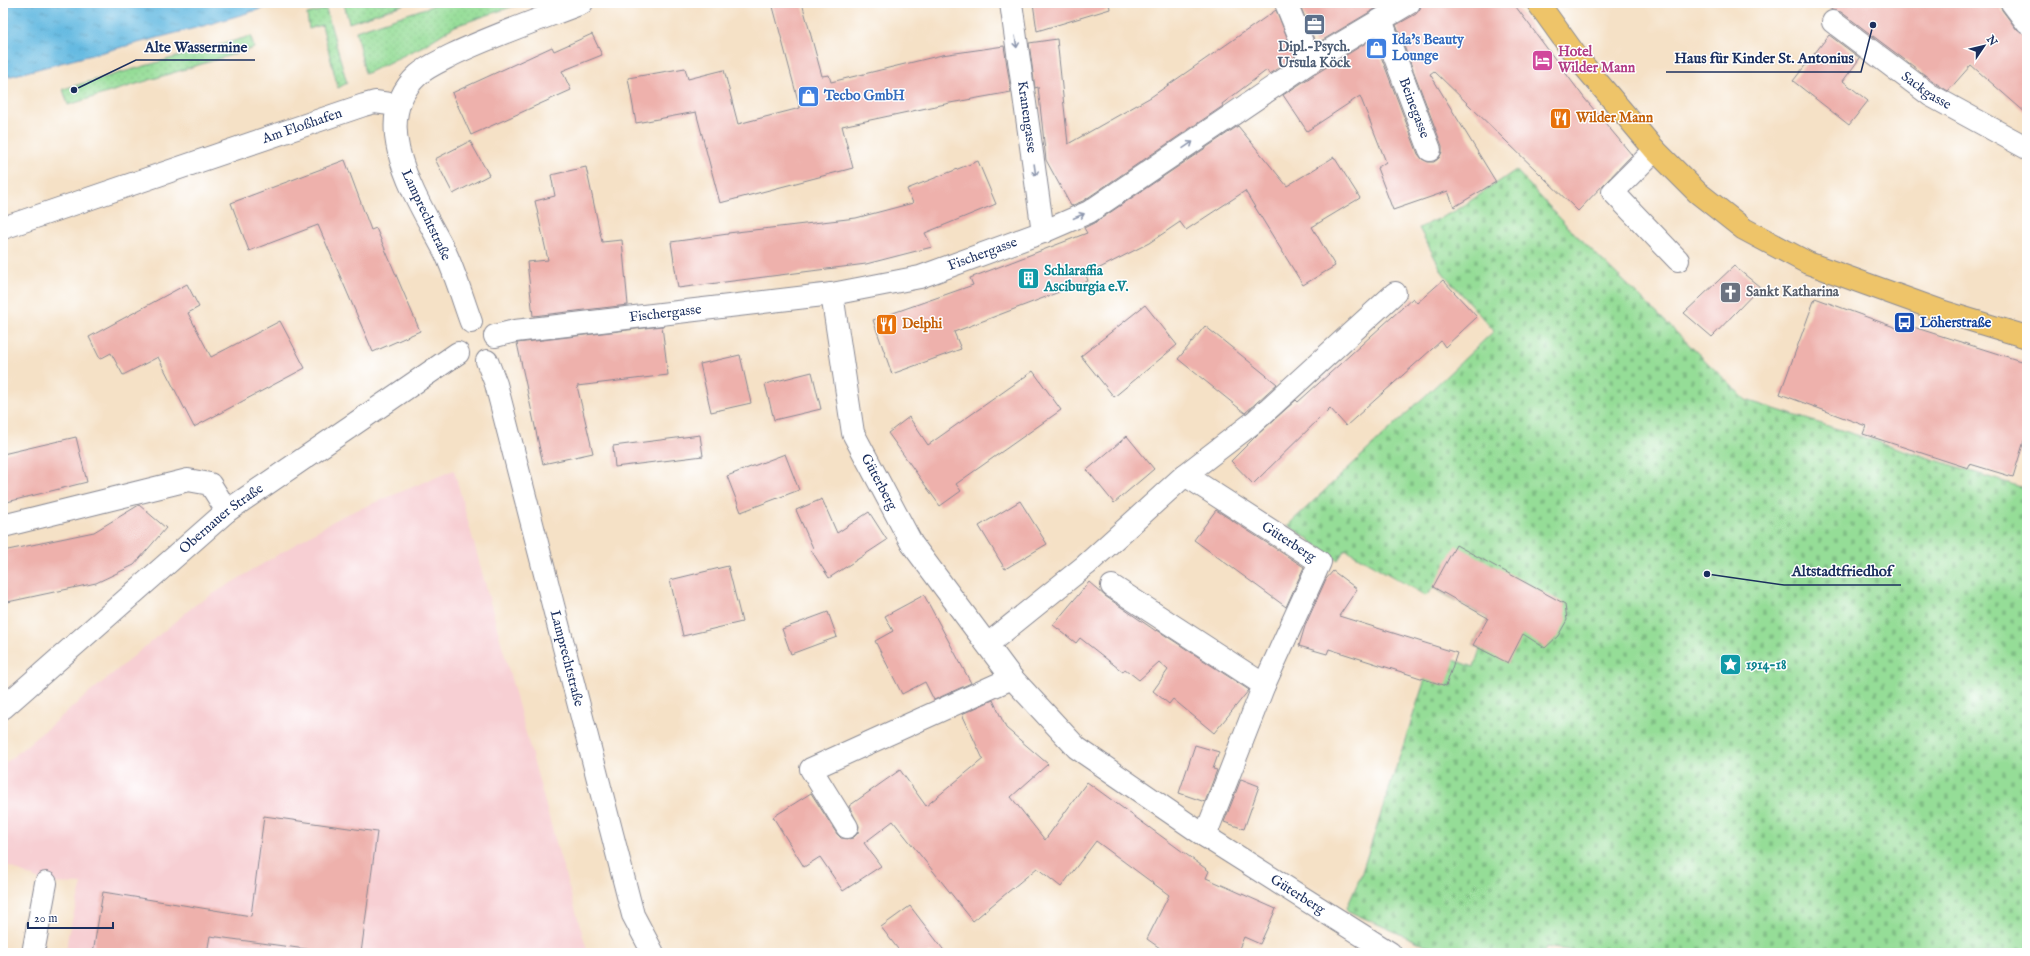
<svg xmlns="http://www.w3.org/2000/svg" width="2030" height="956" font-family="'IM FELL English',serif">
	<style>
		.built { fill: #f7cfd3 }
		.grass { fill: url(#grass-dots); stroke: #58867a }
		.cemetery { fill: url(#cemetery-stones); stroke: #58867a }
		.water { fill: url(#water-ripples); stroke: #4074a0 }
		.building { fill: #eeb1ac }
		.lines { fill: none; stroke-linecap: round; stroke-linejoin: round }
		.minor-casing { stroke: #888892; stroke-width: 24 }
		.major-casing { stroke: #888892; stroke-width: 24 }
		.minor { stroke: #fff; stroke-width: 22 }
		.major { stroke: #eec469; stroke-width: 22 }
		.oneway { stroke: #8d97ae }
		.labels { text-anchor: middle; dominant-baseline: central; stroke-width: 3; stroke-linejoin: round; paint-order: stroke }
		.shop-label { font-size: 14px; font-weight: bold; fill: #366cbe; stroke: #fff; text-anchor: start }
		.service-label { font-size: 14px; font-weight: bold; fill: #4e5e75; stroke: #fff }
		.hotel-label { font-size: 14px; font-weight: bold; fill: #b23c85; stroke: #fff; text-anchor: start }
		.street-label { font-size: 14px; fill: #1b2f5e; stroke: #fff }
		.food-label { font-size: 14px; font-weight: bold; fill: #c56008; stroke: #fff; text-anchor: start }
		.culture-label { font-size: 14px; font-weight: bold; fill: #0d838f; stroke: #fff; text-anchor: start }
		.worship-label { font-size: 14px; font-weight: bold; fill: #5b616d; stroke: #fff; text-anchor: start }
		.transit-label { font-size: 14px; font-weight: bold; fill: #164399; stroke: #fff; text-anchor: start }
		.leader { fill: none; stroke: #1b2f5e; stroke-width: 1.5 }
		.callout-dot { fill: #1b2f5e; stroke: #fff; stroke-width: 1.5 }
		.callout-label { font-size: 15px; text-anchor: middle; font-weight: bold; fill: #1b2f5e; stroke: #fff; stroke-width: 3; stroke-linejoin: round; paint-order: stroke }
	</style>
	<defs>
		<pattern id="grass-dots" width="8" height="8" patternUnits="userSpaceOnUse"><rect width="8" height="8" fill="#95dd97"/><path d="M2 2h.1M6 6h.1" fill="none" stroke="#80be85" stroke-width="1.8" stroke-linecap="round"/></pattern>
		<pattern id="cemetery-stones" width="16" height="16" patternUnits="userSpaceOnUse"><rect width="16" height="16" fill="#95dd97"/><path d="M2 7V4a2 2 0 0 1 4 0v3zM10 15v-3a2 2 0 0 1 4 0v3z" fill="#80be85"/></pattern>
		<pattern id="water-ripples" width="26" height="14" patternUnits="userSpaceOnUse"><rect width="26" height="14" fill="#65bae1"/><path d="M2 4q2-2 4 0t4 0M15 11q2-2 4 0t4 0" fill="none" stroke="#5298ba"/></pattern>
	</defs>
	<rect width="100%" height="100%" fill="#fff"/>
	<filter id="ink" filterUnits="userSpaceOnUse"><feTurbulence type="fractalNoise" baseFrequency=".025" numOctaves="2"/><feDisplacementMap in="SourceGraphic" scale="8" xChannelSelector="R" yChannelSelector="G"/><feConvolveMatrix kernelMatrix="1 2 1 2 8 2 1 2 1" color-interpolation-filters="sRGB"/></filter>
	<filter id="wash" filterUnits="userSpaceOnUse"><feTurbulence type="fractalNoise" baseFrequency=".012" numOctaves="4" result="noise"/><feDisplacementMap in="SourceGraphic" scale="16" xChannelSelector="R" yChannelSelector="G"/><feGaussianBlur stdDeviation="0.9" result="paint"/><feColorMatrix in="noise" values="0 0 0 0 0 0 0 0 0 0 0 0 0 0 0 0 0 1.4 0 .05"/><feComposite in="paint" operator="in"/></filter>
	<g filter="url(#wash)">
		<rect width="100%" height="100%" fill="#f5e1c6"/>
		<!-- built -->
		<path class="built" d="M 454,470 L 556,843 L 588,953 L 66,953 L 68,935 L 82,884 L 46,883 L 3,864 L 3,765 L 195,605 L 340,517 Z"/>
		<!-- grass -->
		<path class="grass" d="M 348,3 L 408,3 L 349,23 L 344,4 Z
			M 441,3 L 523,3 L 455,26 L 423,46 L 365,74 L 356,31 Z
			M 326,9 L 347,83 L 338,88 L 322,25 L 309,29 L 307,14 Z
			M 251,36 L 254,48 L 68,105 L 63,89 Z"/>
		<!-- cemetery -->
		<path class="cemetery" d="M 1516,170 L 1568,227 L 1746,400 L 2027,489 L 2027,953 L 1589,953 L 1546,947 L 1543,953 L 1443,953 L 1346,910 L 1361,875 L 1425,679 L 1454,660 L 1474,667 L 1480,649 L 1473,645 L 1488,618 L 1433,588 L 1426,596 L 1345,549 L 1338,560 L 1288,525 L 1494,331 L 1443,273 L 1419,228 L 1457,210 Z"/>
		<!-- water -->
		<path class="water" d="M 3,3 L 281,3 L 203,26 L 3,78 Z"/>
		<g id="blocks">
			<!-- building -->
			<path class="building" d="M 772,3 L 802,3 L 822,76 L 829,75 L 831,82 L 942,55 L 1004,46 L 1011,92 L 950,103 L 842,126 L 853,168 L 720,203 L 696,112 L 636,123 L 628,78 L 685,68 L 688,79 L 724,70 L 738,124 L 800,108 Z
				M 1033,3 L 1109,3 L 1110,9 L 1037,31 Z
				M 1299,3 L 1385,3 L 1316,44 Z
				M 1421,3 L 1513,3 L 1585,99 L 1632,155 L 1578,211 L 1434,71 L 1430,74 L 1496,182 L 1454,207 L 1448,191 L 1393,210 L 1377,168 L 1386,162 L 1360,96 L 1307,131 L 1283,95 L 1317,73 L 1374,38 L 1418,154 L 1422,159 L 1428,162 L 1434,162 L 1439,158 L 1442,152 L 1442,146 L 1396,25 L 1416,14 L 1420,9 Z
				M 1823,3 L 2000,3 L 2002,10 L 2017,30 L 2027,35 L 2027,114 L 1971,65 L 1948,91 L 1937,84 L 1841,12 L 1832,10 Z
				M 1276,10 L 1295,57 L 1269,74 L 1267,70 L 1222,104 L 1223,106 L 1083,201 L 1071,206 L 1046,160 L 1038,87 L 1035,88 L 1029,43 L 1057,39 L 1068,144 L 1151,97 Z
				M 592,34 L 602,55 L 562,71 L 571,90 L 471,135 L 452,93 L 552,47 L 554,51 Z
				M 1829,35 L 1860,58 L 1843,81 L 1868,101 L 1849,125 L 1793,81 Z
				M 1238,126 L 1287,186 L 1334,157 L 1360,198 L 1312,227 L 1335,266 L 1303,285 L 1245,191 L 1186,230 L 1180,222 L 1149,243 L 1086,275 L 1088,281 L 954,332 L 961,349 L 892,374 L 873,320 L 973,285 L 970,278 L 1087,233 L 1084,228 L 1096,222 Z
				M 470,141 L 489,175 L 453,194 L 435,159 Z
				M 345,160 L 371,230 L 376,228 L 420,331 L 373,352 L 318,225 L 249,251 L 231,203 Z
				M 978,161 L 996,204 L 925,233 L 932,247 L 866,264 L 678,288 L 671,242 L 728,234 L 728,233 L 856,218 L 913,203 L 907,189 Z
				M 586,167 L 602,242 L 622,240 L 628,305 L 533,316 L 527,262 L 548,260 L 535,201 L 555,196 L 551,175 Z
				M 1734,266 L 1760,287 L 1712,337 L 1684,313 Z
				M 1443,280 L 1477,317 L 1445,347 L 1441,341 L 1346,426 L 1330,408 L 1253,484 L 1231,461 L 1256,436 L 1296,400 L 1298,402 L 1413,298 L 1417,303 Z
				M 187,284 L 199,307 L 188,313 L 211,357 L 280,321 L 305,368 L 194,427 L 158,357 L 123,375 L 111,353 L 100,359 L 89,337 Z
				M 1815,298 L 1905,331 L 1907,325 L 2027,363 L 2027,431 L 2013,477 L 1970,464 L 1968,468 L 1863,434 L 1866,426 L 1780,394 Z
				M 1145,305 L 1177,345 L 1114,397 L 1081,356 Z
				M 662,326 L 668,375 L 577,386 L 593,453 L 543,464 L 517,343 Z
				M 1205,326 L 1277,384 L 1245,413 L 1178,359 Z
				M 740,355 L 751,403 L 711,412 L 700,364 Z
				M 1033,371 L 1061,410 L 956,484 L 961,491 L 940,506 L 888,433 L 909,417 L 928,445 Z
				M 812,372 L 821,409 L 774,420 L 765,384 Z
				M 700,435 L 703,456 L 615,467 L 613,446 Z
				M 1127,436 L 1154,469 L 1114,503 L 1087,470 Z
				M 76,437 L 87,482 L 3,503 L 3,454 Z
				M 785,454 L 799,490 L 741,512 L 727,476 Z
				M 822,499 L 837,533 L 869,512 L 887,540 L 829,578 L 811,550 L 813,548 L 796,510 Z
				M 1020,501 L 1047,544 L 1005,569 L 979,526 Z
				M 139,505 L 166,528 L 134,565 L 96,583 L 3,603 L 3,551 L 94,532 Z
				M 1216,510 L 1304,567 L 1286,607 L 1194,540 Z
				M 1456,545 L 1565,604 L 1567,620 L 1558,636 L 1545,648 L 1523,634 L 1508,663 L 1473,645 L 1488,618 L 1433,587 Z
				M 728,566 L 742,622 L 683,636 L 670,580 Z
				M 1333,571 L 1357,589 L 1339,616 L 1457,653 L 1446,686 L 1329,649 L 1327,654 L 1299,646 L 1305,626 L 1326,579 Z
				M 1089,582 L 1105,596 L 1156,631 L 1157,630 L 1249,690 L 1214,733 L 1173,699 L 1169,704 L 1153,691 L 1168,670 L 1159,662 L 1139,680 L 1125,669 L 1123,672 L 1080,638 L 1076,643 L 1053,625 Z
				M 924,595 L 971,683 L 934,700 L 925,682 L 902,694 L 875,641 L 893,631 L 885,616 Z
				M 828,612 L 837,637 L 791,654 L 782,629 Z
				M 993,700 L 1006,728 L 1048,764 L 1011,797 L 1045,840 L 1087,782 L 1209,871 L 1206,878 L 1276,909 L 1260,944 L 1244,937 L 1237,953 L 1167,953 L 1147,939 L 1169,895 L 1096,841 L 1061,887 L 1037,868 L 973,921 L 893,821 L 864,843 L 881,866 L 843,891 L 820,857 L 804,867 L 773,817 L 811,793 L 837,834 L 841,838 L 848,839 L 853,838 L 858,833 L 859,826 L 849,806 L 900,770 L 926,806 L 983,759 L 962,714 Z
				M 1195,745 L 1219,752 L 1213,769 L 1217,770 L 1205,802 L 1179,793 Z
				M 1241,779 L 1259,786 L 1244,829 L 1224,822 Z
				M 264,816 L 377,832 L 361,953 L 335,953 L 210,936 L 207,953 L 93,953 L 103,892 L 251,916 Z
				M 910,906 L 946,953 L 901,953 L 881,927 Z"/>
		</g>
	</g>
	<g filter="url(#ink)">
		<use href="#blocks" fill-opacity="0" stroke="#888892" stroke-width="1"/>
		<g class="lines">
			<defs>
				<g id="minor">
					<path id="s1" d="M 1011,3 L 1043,232"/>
					<path d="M 1286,3 L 1310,62"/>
					<path d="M 2012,3 L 2027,23"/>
					<path id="s2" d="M 1381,20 L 1430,150"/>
					<path id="s3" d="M 1833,22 L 1930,95 L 2027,148"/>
					<path d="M 1655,150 L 1613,192 L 1678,260"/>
					<path id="s4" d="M 3,228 L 364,105 L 375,102 L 397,105"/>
					<path id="s5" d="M 832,294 L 853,433 L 912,544 L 1012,678 L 1077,748 L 1205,836 L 1390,953"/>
					<path d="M 471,322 C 463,300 456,276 446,254 C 421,204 364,124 418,75 C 428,66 441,61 452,55 C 494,35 538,20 582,3"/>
					<path id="s6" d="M 495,336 L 515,331 L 832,294 L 920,277 L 1043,232 L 1089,212 L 1310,62 L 1409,3"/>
					<path id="s7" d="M 487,361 L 496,384 L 633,915 L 653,953"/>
					<path d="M 1185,475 L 1254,422 L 1395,293"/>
					<path d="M 3,526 L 188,480 L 210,484 L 227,511"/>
					<path d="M 1112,586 L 1264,685"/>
					<path id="s8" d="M 988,644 L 1086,565 L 1185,475 L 1320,562 L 1264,685 L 1205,836"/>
					<path id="s9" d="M 3,708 L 227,511 L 458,353"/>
					<path d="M 847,827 L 811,769 L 1012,678"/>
					<path d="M 33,953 L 46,883"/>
				</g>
				<path id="major" d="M 1538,3 L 1579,60 L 1655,150 L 1697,192 L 1744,229 L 1808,263 L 1944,312 L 2027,337"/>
			</defs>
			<!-- minor casing -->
			<use href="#minor" class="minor-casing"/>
			<!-- major casing -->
			<use href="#major" class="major-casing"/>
			<!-- minor -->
			<use href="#minor" class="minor"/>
			<!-- major -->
			<use href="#major" class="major"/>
		</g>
		<!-- one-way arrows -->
		<defs><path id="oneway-shaft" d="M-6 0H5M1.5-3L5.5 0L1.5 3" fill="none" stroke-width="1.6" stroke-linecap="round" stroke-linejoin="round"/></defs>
		<g class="oneway">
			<use href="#oneway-shaft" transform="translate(1016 42) rotate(82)"/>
			<use href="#oneway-shaft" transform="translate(1188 145) rotate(-34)"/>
			<use href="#oneway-shaft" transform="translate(1035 170) rotate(82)"/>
			<use href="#oneway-shaft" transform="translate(1079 216) rotate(-23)"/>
		</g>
	</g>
	<!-- icons -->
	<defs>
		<symbol id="office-square" viewBox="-11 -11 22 22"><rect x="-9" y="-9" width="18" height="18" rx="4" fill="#5c6f8a" stroke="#fff"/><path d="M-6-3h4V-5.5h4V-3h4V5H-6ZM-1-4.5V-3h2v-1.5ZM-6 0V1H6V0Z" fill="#fff"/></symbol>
		<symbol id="shop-square" viewBox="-11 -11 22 22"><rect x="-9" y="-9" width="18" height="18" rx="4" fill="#3f7fe0" stroke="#fff"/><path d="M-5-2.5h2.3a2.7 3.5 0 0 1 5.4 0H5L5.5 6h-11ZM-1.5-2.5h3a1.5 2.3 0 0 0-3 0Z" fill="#fff"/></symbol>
		<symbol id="hotel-square" viewBox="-11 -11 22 22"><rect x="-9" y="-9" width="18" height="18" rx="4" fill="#d1479c" stroke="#fff"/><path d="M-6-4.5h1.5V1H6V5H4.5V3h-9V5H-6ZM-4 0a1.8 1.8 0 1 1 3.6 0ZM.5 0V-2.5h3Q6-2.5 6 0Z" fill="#fff"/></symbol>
		<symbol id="restaurant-square" viewBox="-11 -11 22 22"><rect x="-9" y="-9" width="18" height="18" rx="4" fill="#e8710a" stroke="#fff"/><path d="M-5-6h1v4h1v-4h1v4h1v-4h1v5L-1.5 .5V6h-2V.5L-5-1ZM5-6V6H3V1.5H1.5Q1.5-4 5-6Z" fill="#fff"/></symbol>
		<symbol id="building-square" viewBox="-11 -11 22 22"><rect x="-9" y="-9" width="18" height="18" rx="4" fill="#0f9aa8" stroke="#fff"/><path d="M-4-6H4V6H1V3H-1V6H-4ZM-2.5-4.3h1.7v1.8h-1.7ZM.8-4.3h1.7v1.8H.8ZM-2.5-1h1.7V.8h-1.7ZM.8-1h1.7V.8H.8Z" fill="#fff"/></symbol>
		<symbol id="church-square" viewBox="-11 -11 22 22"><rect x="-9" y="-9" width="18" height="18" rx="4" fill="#6b7280" stroke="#fff"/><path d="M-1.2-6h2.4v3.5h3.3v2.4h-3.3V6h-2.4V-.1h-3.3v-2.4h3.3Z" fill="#fff"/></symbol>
		<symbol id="bus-square" viewBox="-11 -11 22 22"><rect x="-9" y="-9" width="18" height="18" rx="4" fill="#1a4fb4" stroke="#fff"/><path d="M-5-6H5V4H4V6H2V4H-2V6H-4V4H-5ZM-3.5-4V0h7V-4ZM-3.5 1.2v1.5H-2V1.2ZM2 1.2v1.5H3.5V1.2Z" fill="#fff"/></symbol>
		<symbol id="sight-square" viewBox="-11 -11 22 22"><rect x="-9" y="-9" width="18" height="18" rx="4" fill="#0f9aa8" stroke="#fff"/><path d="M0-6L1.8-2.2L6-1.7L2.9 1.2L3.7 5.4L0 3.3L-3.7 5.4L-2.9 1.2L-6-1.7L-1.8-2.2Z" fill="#fff"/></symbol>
	</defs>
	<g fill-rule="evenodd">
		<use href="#office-square" x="1302" y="12" width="25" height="25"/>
		<use href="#shop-square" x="1364" y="36" width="25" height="25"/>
		<use href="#hotel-square" x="1530" y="48" width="25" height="25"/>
		<use href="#shop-square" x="796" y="84" width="25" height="25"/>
		<use href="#restaurant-square" x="1548" y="106" width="25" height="25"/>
		<use href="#building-square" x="1016" y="266" width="25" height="25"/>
		<use href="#church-square" x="1718" y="280" width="25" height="25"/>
		<use href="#bus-square" x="1892" y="310" width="25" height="25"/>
		<use href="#restaurant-square" x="874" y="312" width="25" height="25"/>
		<use href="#sight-square" x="1718" y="652" width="25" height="25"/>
	</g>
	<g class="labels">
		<!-- shop labels -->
		<g class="shop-label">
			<text x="1392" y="40">Ida's Beauty<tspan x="1392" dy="16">Lounge</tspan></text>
			<text x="824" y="96">Tecbo GmbH</text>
		</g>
		<!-- service labels -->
		<g class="service-label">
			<text x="1314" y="47">Dipl.-Psych.<tspan x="1314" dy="16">Ursula Köck</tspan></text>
		</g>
		<!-- hotel labels -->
		<g class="hotel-label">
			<text x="1558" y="52">Hotel<tspan x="1558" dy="16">Wilder Mann</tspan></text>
		</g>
		<!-- street labels -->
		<g class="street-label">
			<text stroke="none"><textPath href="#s3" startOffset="116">Sackgasse</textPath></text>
			<text stroke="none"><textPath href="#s2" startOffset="94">Beinegasse</textPath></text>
			<text stroke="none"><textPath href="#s1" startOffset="115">Kranengasse</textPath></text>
			<text stroke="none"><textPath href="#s4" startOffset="316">Am Floßhafen</textPath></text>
			<text transform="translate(426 215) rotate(65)">Lamprechtstraße</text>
			<text stroke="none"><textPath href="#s6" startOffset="496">Fischergasse</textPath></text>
			<text stroke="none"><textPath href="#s6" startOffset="172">Fischergasse</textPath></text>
			<text stroke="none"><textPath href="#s5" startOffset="196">Güterberg</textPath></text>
			<text stroke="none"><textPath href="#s9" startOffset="289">Obernauer Straße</textPath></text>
			<text stroke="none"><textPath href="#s8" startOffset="383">Güterberg</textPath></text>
			<text stroke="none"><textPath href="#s7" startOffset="308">Lamprechtstraße</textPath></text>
			<text stroke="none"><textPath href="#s5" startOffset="794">Güterberg</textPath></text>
		</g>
		<!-- food labels -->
		<g class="food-label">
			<text x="1576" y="118">Wilder Mann</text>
			<text x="902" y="324">Delphi</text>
		</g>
		<!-- culture labels -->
		<g class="culture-label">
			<text x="1044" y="271">Schlaraffia<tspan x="1044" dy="16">Asciburgia e.V.</tspan></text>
			<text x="1746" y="665">1914-18</text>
		</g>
		<!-- worship labels -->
		<g class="worship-label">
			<text x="1746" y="292">Sankt Katharina</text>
		</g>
		<!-- transit labels -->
		<g class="transit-label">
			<text x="1920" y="323">Löherstraße</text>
		</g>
	</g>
	<!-- callouts -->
	<path class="leader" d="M74 90L136 60H255M1873 25L1861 72H1666M1707 574L1784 585H1901"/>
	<g class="callout-dot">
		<circle cx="74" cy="90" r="4"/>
		<circle cx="1873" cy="25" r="4"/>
		<circle cx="1707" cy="574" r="4"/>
	</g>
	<g class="callout-label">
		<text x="196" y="52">Alte Wassermine</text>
		<text x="1764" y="63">Haus für Kinder St. Antonius</text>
		<text x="1842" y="576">Altstadtfriedhof</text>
	</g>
	<!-- margin -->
	<rect width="2030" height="956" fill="none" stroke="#fff" stroke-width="16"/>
	<!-- north arrow -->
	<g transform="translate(1984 46) rotate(55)" stroke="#ffffff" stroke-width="3" paint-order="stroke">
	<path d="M0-3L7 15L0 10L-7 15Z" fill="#1b2f5e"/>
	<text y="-6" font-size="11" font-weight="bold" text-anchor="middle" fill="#1b2f5e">N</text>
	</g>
	<!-- scale -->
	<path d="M28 922v6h85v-6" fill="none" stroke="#1b2f5e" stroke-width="2"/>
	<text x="34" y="922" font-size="12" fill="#1b2f5e" stroke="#ffffff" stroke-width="3" paint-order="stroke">20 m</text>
</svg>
